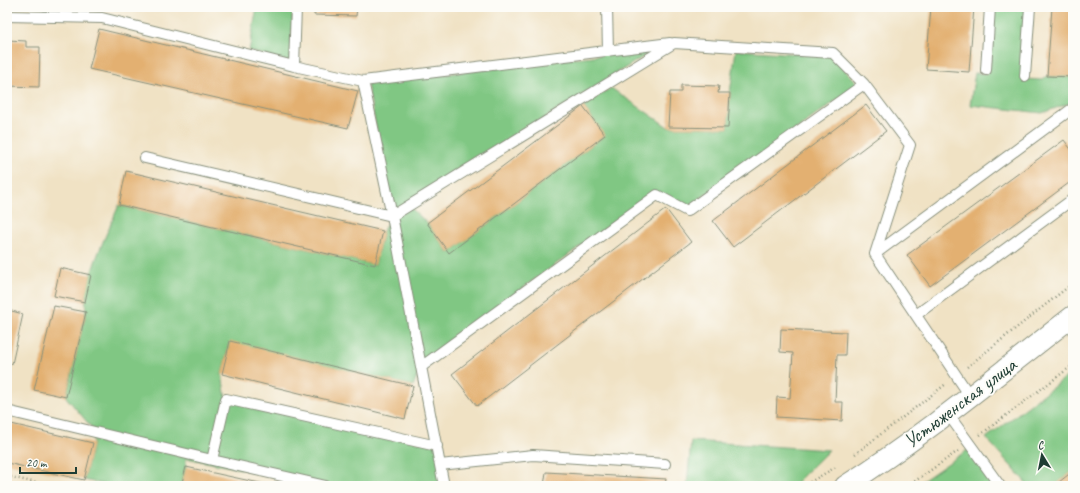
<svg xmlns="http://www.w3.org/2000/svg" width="1080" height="493" font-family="Caveat,sans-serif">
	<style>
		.green { fill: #80c783; stroke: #50825c }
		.building { fill: #e3b071 }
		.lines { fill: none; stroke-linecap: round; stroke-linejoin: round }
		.service-casing { stroke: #88907c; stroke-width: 12 }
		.minor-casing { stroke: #88907c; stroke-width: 22 }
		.path { stroke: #88907c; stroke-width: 2.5; stroke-dasharray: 1 3; stroke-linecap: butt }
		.service { stroke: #fff; stroke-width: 10 }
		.minor { stroke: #fff; stroke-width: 20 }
		.labels { text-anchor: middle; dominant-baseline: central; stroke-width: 4; stroke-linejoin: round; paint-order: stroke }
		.street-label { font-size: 20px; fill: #1f3d34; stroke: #fdfcf7 }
	</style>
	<rect width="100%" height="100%" fill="#fdfcf7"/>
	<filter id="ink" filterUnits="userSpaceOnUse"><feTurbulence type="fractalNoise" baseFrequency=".025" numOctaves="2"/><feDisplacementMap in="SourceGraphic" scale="8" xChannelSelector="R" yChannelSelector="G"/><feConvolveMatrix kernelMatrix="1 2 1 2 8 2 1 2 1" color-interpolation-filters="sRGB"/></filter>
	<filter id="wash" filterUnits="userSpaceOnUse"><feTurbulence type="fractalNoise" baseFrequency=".012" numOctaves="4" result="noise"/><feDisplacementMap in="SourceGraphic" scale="16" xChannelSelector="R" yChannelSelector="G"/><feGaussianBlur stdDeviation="0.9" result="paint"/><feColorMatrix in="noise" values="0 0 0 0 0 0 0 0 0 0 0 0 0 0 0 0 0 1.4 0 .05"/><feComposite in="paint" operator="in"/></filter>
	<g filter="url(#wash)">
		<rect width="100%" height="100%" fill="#f0e2c4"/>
		<!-- green -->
		<path class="green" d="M 257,7 L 293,7 L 290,62 L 249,51 Z
			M 993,7 L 1028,7 L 1023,79 L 1043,80 L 1047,76 L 1073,77 L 1073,102 L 1042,113 L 970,105 L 975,73 L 988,74 Z
			M 657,48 L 394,212 L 367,84 Z
			M 736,50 L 831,56 L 859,84 L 687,208 L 656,191 L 423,361 L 413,386 L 230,342 L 222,374 L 226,399 L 437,446 L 444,486 L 326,486 L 186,458 L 186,467 L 181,486 L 111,486 L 84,480 L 93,443 L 93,429 L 66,397 L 86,312 C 82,282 107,234 119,205 L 375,265 L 383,231 L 389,219 L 411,208 L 427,223 L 449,253 L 605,135 L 583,106 L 611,88 L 668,127 L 728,128 L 730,93 Z
			M 1073,372 L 1073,471 L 1054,486 L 1029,486 L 986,438 Z
			M 691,441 L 829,450 L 794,485 L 791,486 L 687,486 Z
			M 969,449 L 995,486 L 915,486 Z"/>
		<g id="blocks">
			<!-- building -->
			<path class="building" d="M 314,7 L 357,7 L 356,16 L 314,15 Z
				M 931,7 L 974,7 L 969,72 L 926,69 Z
				M 1052,7 L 1073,7 L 1073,77 L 1047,76 Z
				M 99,29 L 358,91 L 348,128 L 89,69 Z
				M 7,40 L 26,41 L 26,47 L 40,47 L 39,87 L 7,86 Z
				M 681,85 L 719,86 L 718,93 L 730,93 L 728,128 L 668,127 L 670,92 L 681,92 Z
				M 866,105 L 886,131 L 733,247 L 713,221 Z
				M 583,106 L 605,135 L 449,253 L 427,223 Z
				M 1064,140 L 1073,152 L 1073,180 L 930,286 L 907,255 Z
				M 126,171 L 383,231 L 375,265 L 119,205 Z
				M 666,209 L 691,242 L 477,406 L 452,374 Z
				M 60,268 L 91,275 L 85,302 L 54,296 Z
				M 54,306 L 86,312 L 66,397 L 34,390 Z
				M 8,310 L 23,314 L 12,364 L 7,363 L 7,315 Z
				M 781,329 L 846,332 L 845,355 L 837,355 L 835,402 L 843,402 L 842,421 L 776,417 L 777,397 L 790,398 L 793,353 L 780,352 Z
				M 230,341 L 413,386 L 405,419 L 222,374 Z
				M 7,423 L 93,443 L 84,480 L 7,463 Z
				M 186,467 L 269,485 L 268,486 L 181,486 Z
				M 1073,471 L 1073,486 L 1054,486 Z
				M 546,472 L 666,479 L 665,486 L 544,486 Z"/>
		</g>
	</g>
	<g filter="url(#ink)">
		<use href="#blocks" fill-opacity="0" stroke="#88907c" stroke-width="1"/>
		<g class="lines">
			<defs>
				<path id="service" d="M 607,7 L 608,51
					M 7,16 L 102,18 L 294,66 L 363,81
					M 294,66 L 296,7
					M 986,70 L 990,7
					M 1025,76 L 1030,7
					M 145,158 L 392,216 L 674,43 L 833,53 L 864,84
					M 875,254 L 1073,108
					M 916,315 L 1073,199
					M 421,367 L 657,195 L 687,211 L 864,84 L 910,145 L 875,254 L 970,396
					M 7,411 L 212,460 L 326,486
					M 948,414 L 1000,486
					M 212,460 L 226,399 L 437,446
					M 440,465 L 533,455 L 665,464
					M 444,486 L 392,216 L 363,81 L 670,43"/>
				<path id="minor" d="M 845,486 C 925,435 998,374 1073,316"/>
			</defs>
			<!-- service casing -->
			<use href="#service" class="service-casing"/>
			<!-- minor casing -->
			<use href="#minor" class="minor-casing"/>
			<!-- path -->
			<path class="path" d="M 967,367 L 1073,283
				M 980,435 L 1073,365
				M 855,454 L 946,384
				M 7,476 L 49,486
				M 803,486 L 836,467
				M 908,486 L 958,451"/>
			<!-- service -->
			<use href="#service" class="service"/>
			<!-- minor -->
			<use href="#minor" class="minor"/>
		</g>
	</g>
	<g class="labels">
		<!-- street labels -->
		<g class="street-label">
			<text transform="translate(960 403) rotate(-37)">Устюженская улица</text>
		</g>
	</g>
	<!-- margin -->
	<rect width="1080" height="493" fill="none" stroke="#fdfcf7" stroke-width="24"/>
	<!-- north arrow -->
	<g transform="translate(1042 455) rotate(350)" stroke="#fdfcf7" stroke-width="3" paint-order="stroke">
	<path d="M0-3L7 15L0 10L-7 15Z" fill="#1f3d34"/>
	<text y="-6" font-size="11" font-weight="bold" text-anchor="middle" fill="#1f3d34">С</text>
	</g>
	<!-- scale -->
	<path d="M20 467v6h56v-6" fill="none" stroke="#1f3d34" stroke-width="2"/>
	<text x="26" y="467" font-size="12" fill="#1f3d34" stroke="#fdfcf7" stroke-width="3" paint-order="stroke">20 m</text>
</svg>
